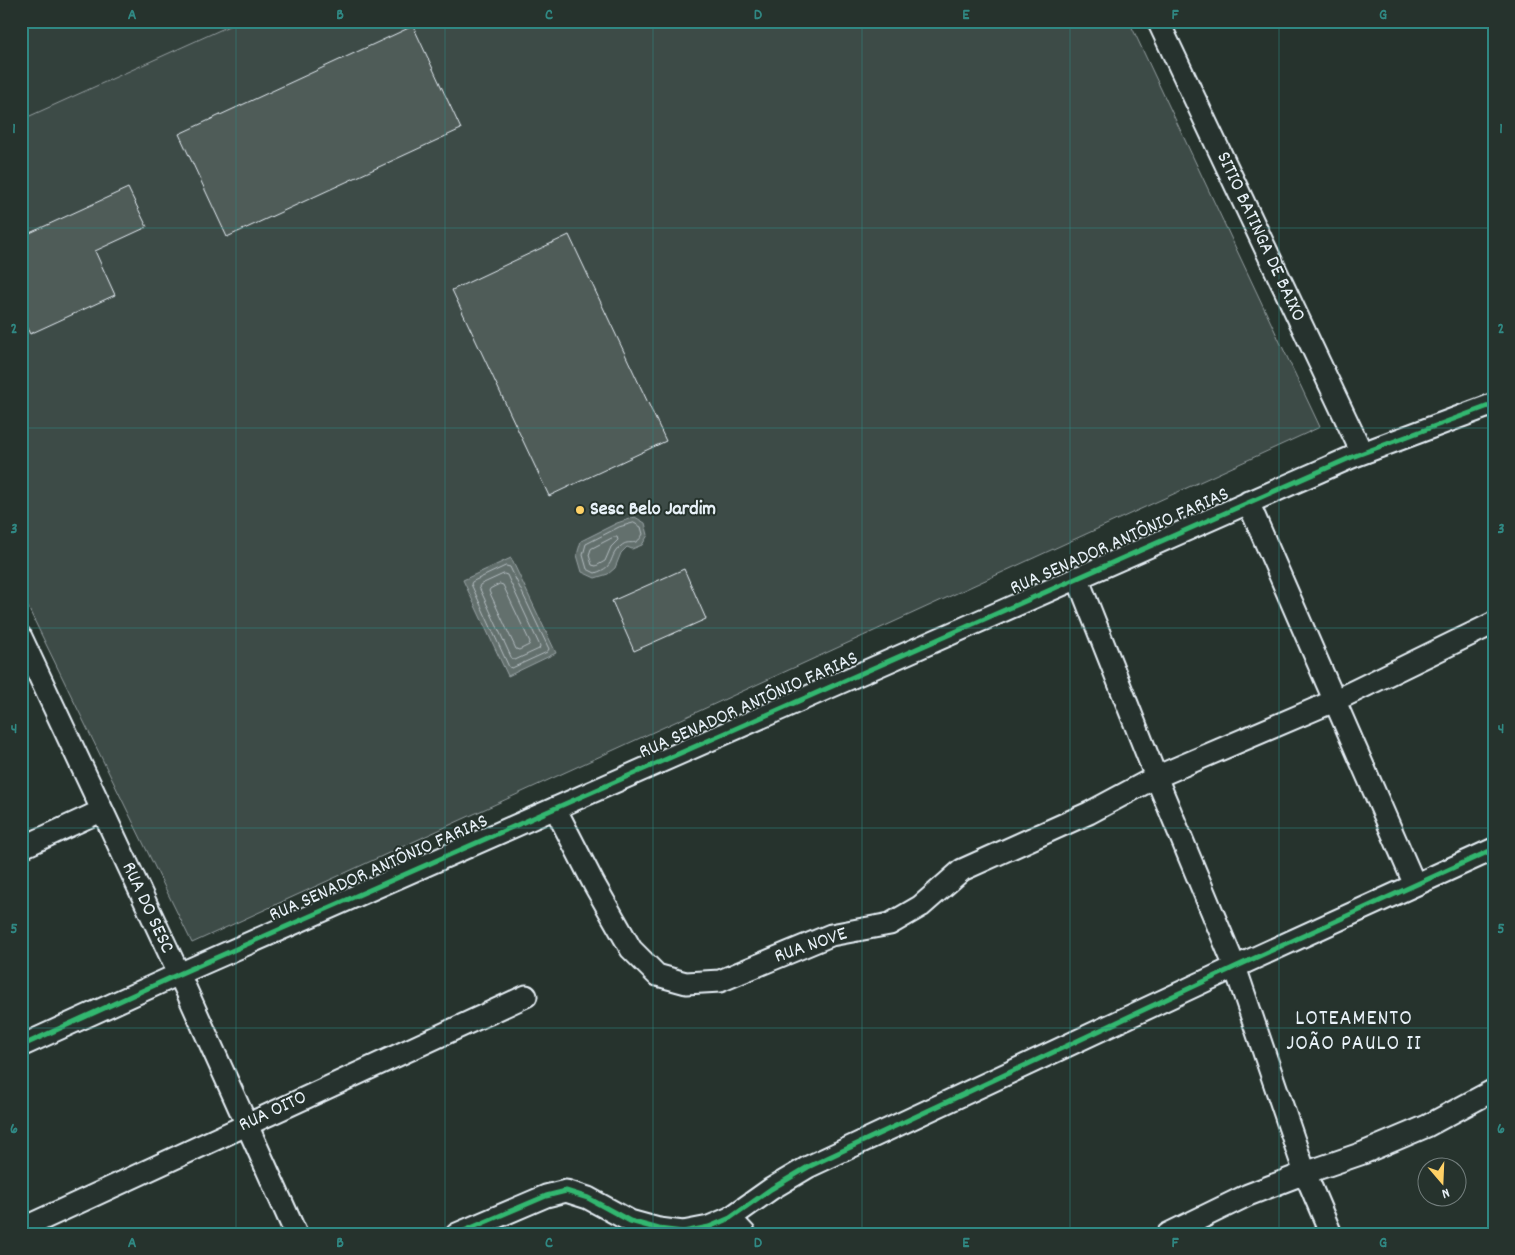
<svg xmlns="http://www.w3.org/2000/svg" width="1515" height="1255" font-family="Dekko,sans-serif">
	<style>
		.built { fill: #333f3a }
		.green { fill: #3e4b47; stroke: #939ea0 }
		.water { fill: #636f6d; stroke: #98a3a5 }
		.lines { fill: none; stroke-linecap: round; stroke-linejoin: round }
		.shore { stroke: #b3bdc0; stroke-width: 1 }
		.building { fill: #505c59; stroke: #e8f1f8 }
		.street-casing { stroke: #e8f1f8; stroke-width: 25 }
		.street { stroke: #26332d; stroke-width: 21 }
		.cycleway-casing { stroke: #26332d; stroke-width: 8 }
		.cycleway { stroke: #33b770; stroke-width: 5 }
		.grid { fill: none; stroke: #308883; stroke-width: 1; stroke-opacity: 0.55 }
		.poi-dot { fill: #ffd166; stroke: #26332d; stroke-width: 2 }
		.labels { text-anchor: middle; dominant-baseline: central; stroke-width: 4; stroke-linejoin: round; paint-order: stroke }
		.street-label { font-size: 20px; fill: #e8f1f8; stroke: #26332d }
		.poi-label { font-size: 20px; font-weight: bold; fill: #e8f1f8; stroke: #26332d; text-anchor: start }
		.quarter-label { font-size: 22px; letter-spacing: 1px; fill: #e8f1f8; stroke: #26332d }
		.neatline { fill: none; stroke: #308883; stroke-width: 2 }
		.grid-label { font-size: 16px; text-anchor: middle; font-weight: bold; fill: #308883 }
	</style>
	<rect width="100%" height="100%" fill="#26332d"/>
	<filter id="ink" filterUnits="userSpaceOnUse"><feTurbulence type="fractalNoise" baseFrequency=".02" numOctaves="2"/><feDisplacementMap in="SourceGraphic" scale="10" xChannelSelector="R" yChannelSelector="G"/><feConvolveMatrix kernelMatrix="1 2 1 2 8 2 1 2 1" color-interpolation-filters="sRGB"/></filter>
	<g filter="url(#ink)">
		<!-- built -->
		<path class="built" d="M 21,21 L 240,21 L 21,120 Z"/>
		<!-- green -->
		<path class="green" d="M 240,21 L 1129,21 L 1320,427 L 192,943 L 21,593 L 21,120 Z"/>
		<!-- water -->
		<path class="water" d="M 635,517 L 645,523 L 648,535 L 642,545 L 632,549 L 627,547 L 621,553 L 615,568 L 608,574 L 595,578 L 582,572 L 577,555 L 581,541 L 617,523 Z
			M 511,558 L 556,653 L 508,676 L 463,580 Z"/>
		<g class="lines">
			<!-- shore -->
			<path class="shore" d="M 634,523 L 641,527 L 643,534 C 635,549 630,538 621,546 C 607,557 617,566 595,573 L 587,569 L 583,555 L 586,544 L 619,527 Z
				M 614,537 L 617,537 L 618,540 L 611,547 L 605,561 L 596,566 L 592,565 L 589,555 L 591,549 Z
				M 506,566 L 510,567 L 549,649 L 547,652 L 512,668 L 509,667 L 471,584 L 472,582 Z
				M 504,574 L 507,575 L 540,646 L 539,649 L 515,660 L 512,659 L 479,587 L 480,585 Z
				M 500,584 L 503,585 L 530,642 L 529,645 L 519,650 L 516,649 L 489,591 L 490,589 Z"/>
		</g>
		<!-- building -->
		<path class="building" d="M 413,26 L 461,129 L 227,237 L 179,134 Z
			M 128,188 L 147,227 L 95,251 L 115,295 L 30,334 L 21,316 L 21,237 Z
			M 569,235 L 666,441 L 549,496 L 452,290 Z
			M 684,569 L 706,619 L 634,651 L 612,601 Z"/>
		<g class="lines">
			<defs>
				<path id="street" d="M 1158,21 L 1362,453
					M 1248,502 L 1415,885
					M 1077,577 L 1156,777 L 1235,967 L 1305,1173 L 1331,1234
					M 21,637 L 179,974 L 296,1234
					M 555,808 L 594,884 L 631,949 L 657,975 L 686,983 L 720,981 L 831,935 L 890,924 L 921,906 L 962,870 L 1089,813 L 1156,777 L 1334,701 L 1494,623
					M 21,848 L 101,811
					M 21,1046 L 179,974 L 1352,457 L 1494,404
					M 730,1218 L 745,1234
					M 21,1229 L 526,996
					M 457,1234 L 546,1196 L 566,1191 L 588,1198 L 630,1221 L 659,1229 L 683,1232 L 709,1227 L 730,1218 L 771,1189 L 808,1167 L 1235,967 L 1494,849
					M 1168,1234 L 1248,1195 L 1305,1173 L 1363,1153 L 1427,1126 L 1494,1090"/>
			</defs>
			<!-- street casing -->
			<use href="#street" class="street-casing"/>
			<!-- street -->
			<use href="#street" class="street"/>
			<defs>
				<path id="cycleway" d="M 21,1046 L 179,974 L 1352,457 L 1494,404
					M 457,1234 L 546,1196 L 566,1191 L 588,1198 L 630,1221 L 659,1229 L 683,1232 L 709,1227 L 730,1218 L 771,1189 L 808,1167 L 1235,967 L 1494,849"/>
			</defs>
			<!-- cycleway casing -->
			<use href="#cycleway" class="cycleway-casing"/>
			<!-- cycleway -->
			<use href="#cycleway" class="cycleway"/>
		</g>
	</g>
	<!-- grid -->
	<path class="grid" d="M 236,21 L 236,1234M 445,21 L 445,1234M 653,21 L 653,1234M 862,21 L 862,1234M 1070,21 L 1070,1234M 1279,21 L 1279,1234M 21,228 L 1494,228M 21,428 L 1494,428M 21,628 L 1494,628M 21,828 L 1494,828M 21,1028 L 1494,1028"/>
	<!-- markers -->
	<circle class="poi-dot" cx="580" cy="510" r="5"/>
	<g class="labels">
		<!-- street labels -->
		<g class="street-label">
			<text transform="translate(1260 237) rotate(65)">SITIO BATINGA DE BAIXO</text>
			<text transform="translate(1120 542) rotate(-24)">RUA SENADOR ANTÔNIO FARIAS</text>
			<text transform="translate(749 706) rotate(-24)">RUA SENADOR ANTÔNIO FARIAS</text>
			<text transform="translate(379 869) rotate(-24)">RUA SENADOR ANTÔNIO FARIAS</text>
			<text transform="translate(147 908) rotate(65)">RUA DO SESC</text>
			<text transform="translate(811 946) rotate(-19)">RUA NOVE</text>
			<text transform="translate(273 1112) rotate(-25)">RUA OITO</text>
		</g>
		<!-- poi labels -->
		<g class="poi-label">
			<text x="590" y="510">Sesc Belo Jardim</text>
		</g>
		<!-- quarter labels -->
		<g class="quarter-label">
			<text x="1354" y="1019">LOTEAMENTO<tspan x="1354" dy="25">JOÃO PAULO II</tspan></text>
		</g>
	</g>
	<!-- margin -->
	<rect width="1515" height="1255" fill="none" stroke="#26332d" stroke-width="55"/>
	<!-- north arrow -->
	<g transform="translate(1442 1182) rotate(161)"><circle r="24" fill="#26332d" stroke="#747f7e"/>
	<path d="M0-4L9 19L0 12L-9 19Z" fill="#ffd166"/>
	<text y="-8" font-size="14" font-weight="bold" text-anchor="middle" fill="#e8f1f8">N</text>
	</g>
	<rect x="28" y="28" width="1460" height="1200" class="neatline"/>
	<g class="grid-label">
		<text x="132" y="19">A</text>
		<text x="340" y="19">B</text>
		<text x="549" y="19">C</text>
		<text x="758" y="19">D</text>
		<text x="966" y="19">E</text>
		<text x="1175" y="19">F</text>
		<text x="1383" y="19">G</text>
		<text x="14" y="133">1</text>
		<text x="1501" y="133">1</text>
		<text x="14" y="333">2</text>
		<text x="1501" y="333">2</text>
		<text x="14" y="533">3</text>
		<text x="1501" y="533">3</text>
		<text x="14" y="733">4</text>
		<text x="1501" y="733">4</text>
		<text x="14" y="933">5</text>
		<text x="1501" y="933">5</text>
		<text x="14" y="1133">6</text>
		<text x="1501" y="1133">6</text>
		<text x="132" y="1247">A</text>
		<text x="340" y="1247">B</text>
		<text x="549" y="1247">C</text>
		<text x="758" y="1247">D</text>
		<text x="966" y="1247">E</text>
		<text x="1175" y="1247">F</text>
		<text x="1383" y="1247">G</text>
	</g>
</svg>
